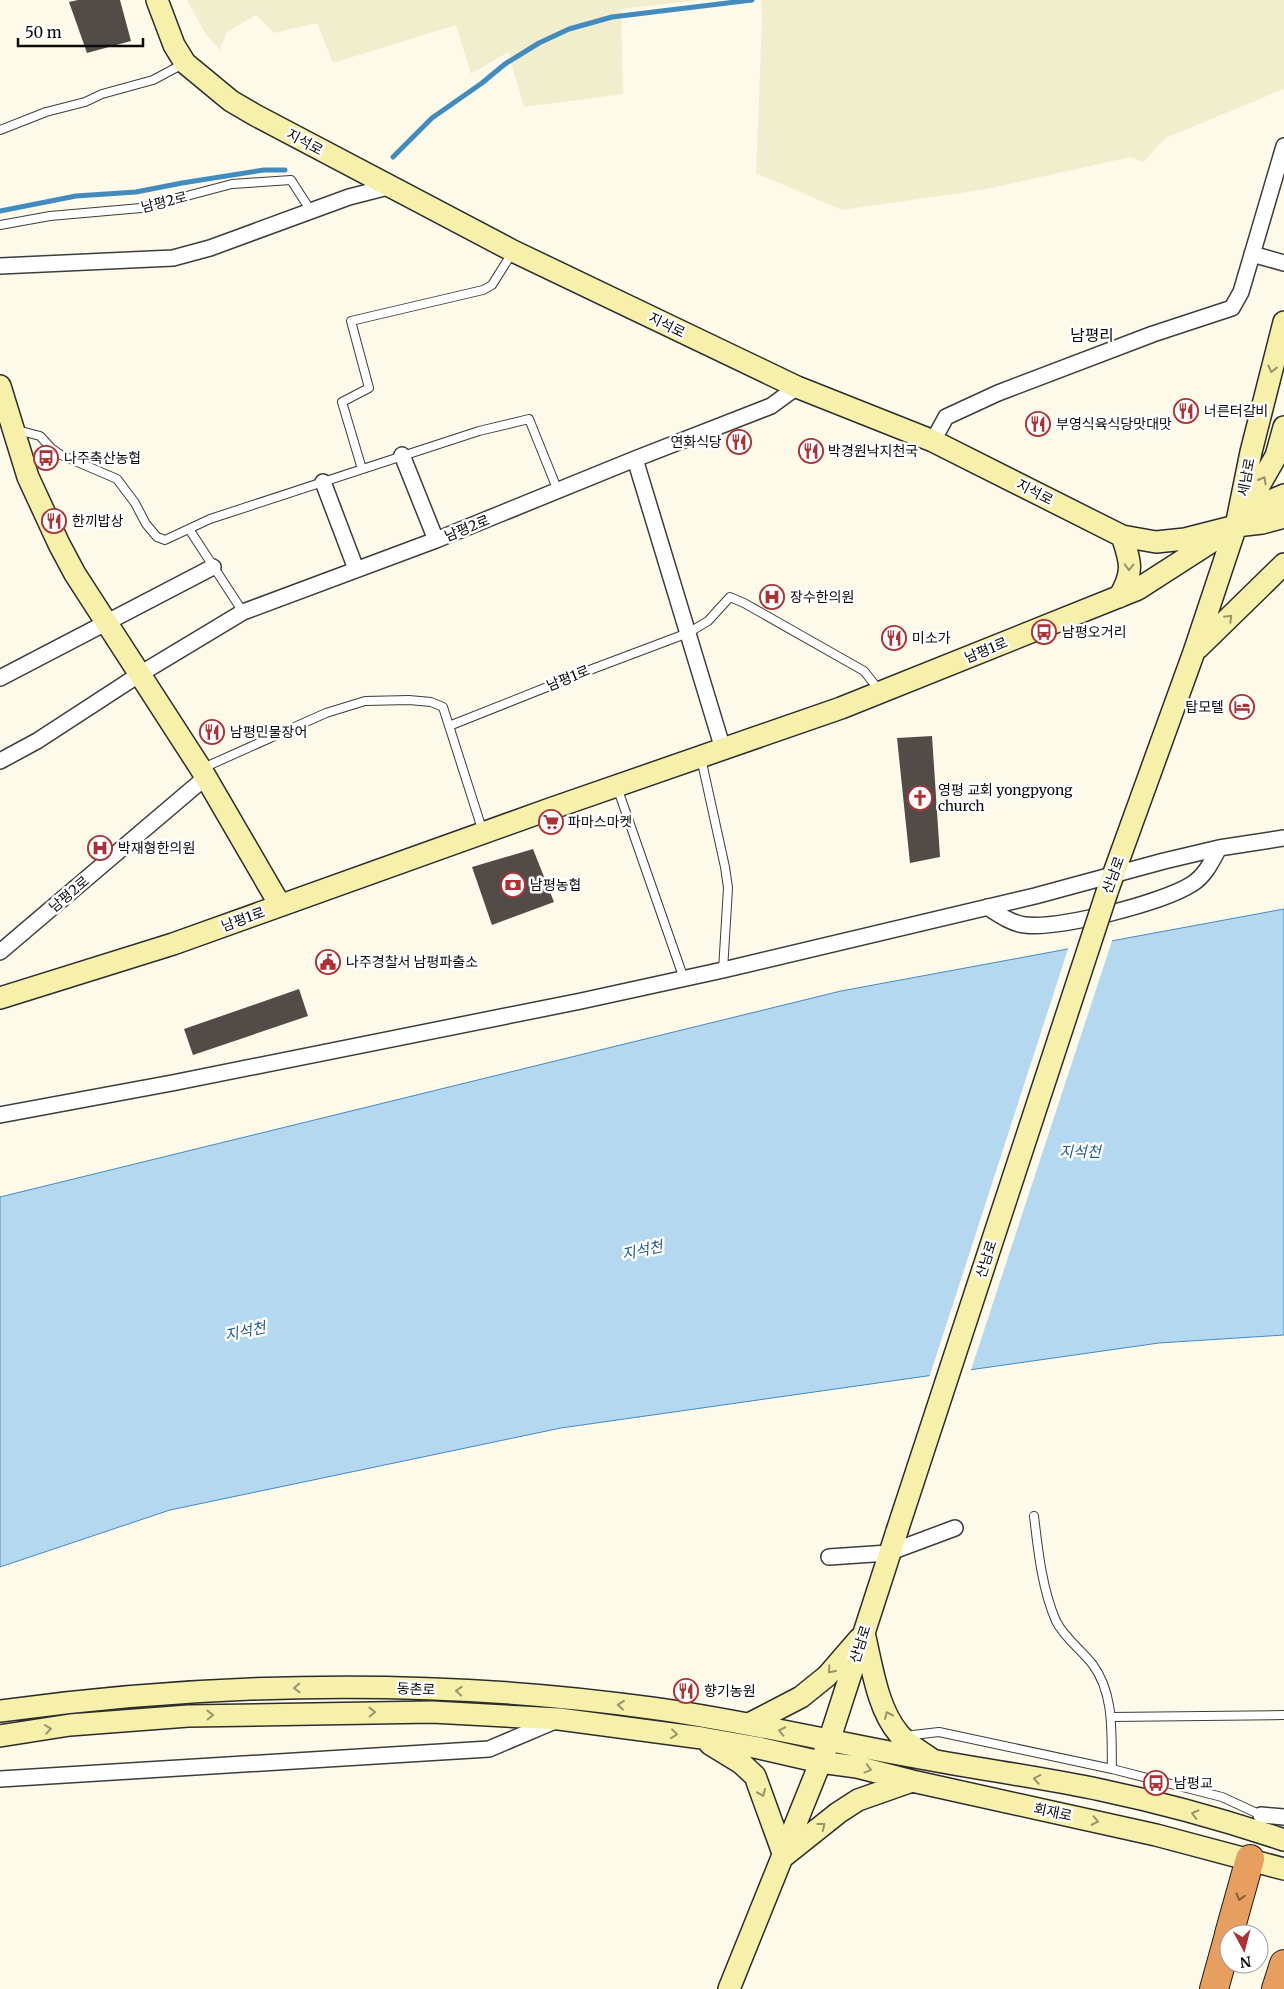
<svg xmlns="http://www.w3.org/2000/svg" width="1284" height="1989" font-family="Merriweather,'Noto Sans KR',serif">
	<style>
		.farmland { fill: #f0eecd }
		.water { fill: #b4d8ef; stroke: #428bbf }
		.pier { fill: #fdfaea }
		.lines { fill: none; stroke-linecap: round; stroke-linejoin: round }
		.stream { stroke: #428bbf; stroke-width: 5 }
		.building { fill: #524c48 }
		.lane-casing { stroke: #3d3d3d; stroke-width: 10 }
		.street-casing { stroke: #3d3d3d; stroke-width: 18 }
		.secondary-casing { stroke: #2c2c2c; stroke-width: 24 }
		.highway-casing { stroke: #1b1b1b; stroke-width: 30 }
		.lane { stroke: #fff; stroke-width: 8 }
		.street { stroke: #fff; stroke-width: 15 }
		.secondary { stroke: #f7f0ab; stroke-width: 21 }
		.highway { stroke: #e69f5f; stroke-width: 28 }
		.secondary-bridge-casing { stroke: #2c2c2c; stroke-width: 24; stroke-linecap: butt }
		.secondary-bridge { stroke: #f7f0ab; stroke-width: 21 }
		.oneway { stroke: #98946b }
		.oneway2 { stroke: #835c39 }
		.labels { text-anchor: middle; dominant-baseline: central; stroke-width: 5; stroke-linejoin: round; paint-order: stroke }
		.street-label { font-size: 14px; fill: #0a0a0a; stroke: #fff }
		.poi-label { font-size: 14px; fill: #0a0a0a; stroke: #fff; text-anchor: start }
		.water-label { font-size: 15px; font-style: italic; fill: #215d8f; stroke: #fff }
		.quarter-label { font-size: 16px; fill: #0a0a0a; stroke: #fff }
	</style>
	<rect width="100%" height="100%" fill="#fdfaea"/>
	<!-- farmland -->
	<path class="farmland" d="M 187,0 L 700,0 L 621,9 L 623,94 L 524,107 L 508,52 L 471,74 L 456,25 L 333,63 L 317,23 L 274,33 L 256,15 L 227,32 L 220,50 L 205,33 Z
		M 761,0 L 1284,0 L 1284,89 L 1165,138 L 1144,162 L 1131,157 L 982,190 L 842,210 L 756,173 L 762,21 Z"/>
	<!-- water -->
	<path class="water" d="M 1284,909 L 1284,1335 L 1159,1343 L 561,1428 L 170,1510 L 0,1567 L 0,1197 L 841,991 Z"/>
	<!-- pier -->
	<path class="pier" d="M 1113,938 L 970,1373 L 929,1378 L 1069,946 Z"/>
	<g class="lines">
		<!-- stream -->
		<path class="stream" d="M 393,157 L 432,118 L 482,83 L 505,64 L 539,43 L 569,29 L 612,17 L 752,0
			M 0,211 L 76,196 L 136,192 L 182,183 L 264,170 L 285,170"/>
	</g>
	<!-- building -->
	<path class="building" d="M 78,0 L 120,0 L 131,41 L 87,53 L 69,2 Z
		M 932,736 L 940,857 L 910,863 L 897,738 Z
		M 533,849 L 554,902 L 492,925 L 472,867 Z
		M 299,989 L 308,1016 L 193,1055 L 184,1029 Z"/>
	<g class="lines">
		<defs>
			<path id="lane" d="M 0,130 L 46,112 L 85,102 L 102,94 L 153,80 L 183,64
				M 0,225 L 50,216 L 141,208 L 232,184 L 291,180 L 311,211
				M 17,430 L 40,436 L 51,448 L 61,455 L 117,479 L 135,503 L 146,524 L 157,537 L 165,540 L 210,519 L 479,431 L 529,419 L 558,491
				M 362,469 L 342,402 L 369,388 L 351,321 L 483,290 L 492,285 L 512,253
				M 189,529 L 243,612
				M 449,726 L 595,668 L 688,633 L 708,621 L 730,597 L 744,603 L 864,671 L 879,690
				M 701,758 L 725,867 L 728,888 L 723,970
				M 203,768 L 326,713 L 365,701 L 409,700 L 431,702 L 443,707 L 483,832
				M 617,787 L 684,979
				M 1034,1516 C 1038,1550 1042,1589 1056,1621 C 1065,1639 1082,1650 1093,1665 C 1115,1695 1111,1735 1112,1769
				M 1111,1717 L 1284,1715
				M 904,1736 L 939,1732 L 1112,1769 L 1222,1797 L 1261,1815 L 1259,1816"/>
			<path id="street" d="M 1252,254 L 1284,263
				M 0,266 L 173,258 L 210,248 L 349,197 L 392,186
				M 933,441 L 946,417 L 998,393 L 1153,334 L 1232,308 L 1241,292 L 1284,146
				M 402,455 L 436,540
				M 635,459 L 723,749
				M 323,482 L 356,569
				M 0,678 L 213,567
				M 0,761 L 37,741 L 140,674 L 243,612 L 436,540 L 635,459 L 771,406 L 797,387
				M 987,907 C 998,914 1012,924 1025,925 C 1060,929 1162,903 1192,884 C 1205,876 1212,861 1219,848
				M 0,952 L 206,777
				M 0,1115 L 172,1083 L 581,1001 L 723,970 L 1035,896 L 1164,861 L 1219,848 L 1284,838
				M 829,1557 L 888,1553 L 955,1528
				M 0,1779 L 489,1749 L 555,1721
				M 1261,1815 L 1284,1817"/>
			<path id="secondary" d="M 157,0 L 174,45 L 185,63 L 231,101 L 255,115 L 513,251 L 797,387 L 933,441 L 1122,536 L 1156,542 L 1185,539 L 1236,526 L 1262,523 L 1284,517
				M 1284,322 L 1251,452 L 1236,526 L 1276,456 L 1284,427
				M 0,386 L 28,477 L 59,544 L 75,574 L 201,769 L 280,905
				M 1119,597 C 1134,573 1131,562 1122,536
				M 1198,648 L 1284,564
				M 1107,892 L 1194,652 L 1236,526
				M 0,998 L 173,944 L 550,809 L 841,708 L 1138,589 L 1236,526 L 1266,503 L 1284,495
				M 864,1633 C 872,1666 877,1708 899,1734 C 907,1744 920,1751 930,1758
				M 0,1711 C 215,1682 436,1678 651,1708 C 740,1720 827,1741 915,1757 C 977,1769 1040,1777 1101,1790 C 1163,1803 1224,1820 1284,1840
				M 749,1724 L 801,1697 L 827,1676 L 859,1639
				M 0,1736 L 70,1725 L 188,1716 L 432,1712 L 559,1719 L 702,1738 L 759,1748 L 820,1762 L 857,1767 L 912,1781 L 1156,1835 L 1284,1869
				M 710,1744 L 741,1763 L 755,1776 L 784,1856 L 838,1813 L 858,1800 L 912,1781
				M 729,1989 L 829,1741 L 897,1531"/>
			<path id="highway" d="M 1229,1934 L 1250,1859
				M 1214,1989 L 1229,1935
				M 1276,1989 L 1284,1964"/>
		</defs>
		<!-- lane casing -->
		<use href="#lane" class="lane-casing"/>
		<!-- street casing -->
		<use href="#street" class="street-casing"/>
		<!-- secondary casing -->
		<use href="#secondary" class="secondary-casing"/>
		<!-- highway casing -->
		<use href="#highway" class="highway-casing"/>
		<!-- lane -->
		<use href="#lane" class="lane"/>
		<!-- street -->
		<use href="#street" class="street"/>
		<!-- secondary -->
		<use href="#secondary" class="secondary"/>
		<!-- highway -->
		<use href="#highway" class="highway"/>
		<defs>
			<path id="secondary-bridge" d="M 897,1531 L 1107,892"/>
		</defs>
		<!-- secondary-bridge casing -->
		<use href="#secondary-bridge" class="secondary-bridge-casing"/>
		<!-- secondary-bridge -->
		<use href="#secondary-bridge" class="secondary-bridge"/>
	</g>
	<!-- one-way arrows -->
	<defs><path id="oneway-chevron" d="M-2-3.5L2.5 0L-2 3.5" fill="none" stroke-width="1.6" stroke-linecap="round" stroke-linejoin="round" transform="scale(1.25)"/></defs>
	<g class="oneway">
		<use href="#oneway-chevron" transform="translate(1272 369) rotate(104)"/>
		<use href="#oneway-chevron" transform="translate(1263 480) rotate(-60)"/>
		<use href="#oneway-chevron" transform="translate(1129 567) rotate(91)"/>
		<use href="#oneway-chevron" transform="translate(1229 618) rotate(-45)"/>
		<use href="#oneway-chevron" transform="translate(831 1670) rotate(132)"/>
		<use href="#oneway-chevron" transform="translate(297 1688) rotate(177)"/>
		<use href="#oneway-chevron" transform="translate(459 1691) rotate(-177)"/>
		<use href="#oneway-chevron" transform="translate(621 1705) rotate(-174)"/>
		<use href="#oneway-chevron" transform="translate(372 1712) rotate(-1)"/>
		<use href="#oneway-chevron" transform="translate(210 1715) rotate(-1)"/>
		<use href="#oneway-chevron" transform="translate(888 1715) rotate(-114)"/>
		<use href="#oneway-chevron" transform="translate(48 1729) rotate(-9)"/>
		<use href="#oneway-chevron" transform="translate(782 1731) rotate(-168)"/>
		<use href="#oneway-chevron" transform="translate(674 1734) rotate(7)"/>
		<use href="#oneway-chevron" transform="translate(868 1769) rotate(15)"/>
		<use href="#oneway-chevron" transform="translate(1037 1779) rotate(-170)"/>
		<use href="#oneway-chevron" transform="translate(762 1793) rotate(68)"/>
		<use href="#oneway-chevron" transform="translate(1195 1814) rotate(-166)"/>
		<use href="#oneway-chevron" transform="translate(1095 1821) rotate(12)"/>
		<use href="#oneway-chevron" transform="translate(822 1826) rotate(-38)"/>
	</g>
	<use class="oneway2" href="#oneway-chevron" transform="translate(1240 1897) rotate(105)"/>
	<!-- icons -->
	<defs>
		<symbol id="restaurant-ring" viewBox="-11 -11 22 22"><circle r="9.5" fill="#fff" stroke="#ac3135" stroke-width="1.5"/><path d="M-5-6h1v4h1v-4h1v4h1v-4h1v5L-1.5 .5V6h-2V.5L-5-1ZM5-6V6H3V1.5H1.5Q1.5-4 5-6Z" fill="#ac3135"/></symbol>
		<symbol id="bus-ring" viewBox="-11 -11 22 22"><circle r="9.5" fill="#fff" stroke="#ac3135" stroke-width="1.5"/><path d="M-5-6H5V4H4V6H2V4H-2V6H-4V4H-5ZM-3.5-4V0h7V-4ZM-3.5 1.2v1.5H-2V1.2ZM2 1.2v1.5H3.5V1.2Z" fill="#ac3135"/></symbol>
		<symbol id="hospital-ring" viewBox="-11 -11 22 22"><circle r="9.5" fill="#fff" stroke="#ac3135" stroke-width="1.5"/><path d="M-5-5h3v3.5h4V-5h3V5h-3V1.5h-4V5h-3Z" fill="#ac3135"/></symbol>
		<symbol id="hotel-ring" viewBox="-11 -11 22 22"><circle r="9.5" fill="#fff" stroke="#ac3135" stroke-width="1.5"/><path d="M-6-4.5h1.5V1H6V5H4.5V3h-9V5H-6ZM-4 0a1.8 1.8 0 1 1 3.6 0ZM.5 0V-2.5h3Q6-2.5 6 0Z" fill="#ac3135"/></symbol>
		<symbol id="church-ring" viewBox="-11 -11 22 22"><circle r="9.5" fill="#fff" stroke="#ac3135" stroke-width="1.5"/><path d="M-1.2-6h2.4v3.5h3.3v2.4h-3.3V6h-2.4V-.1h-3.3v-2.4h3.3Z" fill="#ac3135"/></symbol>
		<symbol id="supermarket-ring" viewBox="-11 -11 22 22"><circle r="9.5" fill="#fff" stroke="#ac3135" stroke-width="1.5"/><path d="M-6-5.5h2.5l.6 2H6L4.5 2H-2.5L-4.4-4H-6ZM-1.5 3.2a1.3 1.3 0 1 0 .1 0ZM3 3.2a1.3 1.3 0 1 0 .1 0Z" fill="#ac3135"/></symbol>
		<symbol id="bank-ring" viewBox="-11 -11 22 22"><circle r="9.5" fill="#fff" stroke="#ac3135" stroke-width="1.5"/><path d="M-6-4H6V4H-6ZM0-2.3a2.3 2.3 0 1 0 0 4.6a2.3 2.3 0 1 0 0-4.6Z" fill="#ac3135"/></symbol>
		<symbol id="civic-ring" viewBox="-11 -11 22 22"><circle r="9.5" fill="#fff" stroke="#ac3135" stroke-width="1.5"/><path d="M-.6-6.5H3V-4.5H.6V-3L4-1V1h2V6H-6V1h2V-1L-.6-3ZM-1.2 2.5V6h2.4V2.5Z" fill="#ac3135"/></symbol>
	</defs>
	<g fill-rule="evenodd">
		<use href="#restaurant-ring" x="1172" y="397" width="28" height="28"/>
		<use href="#restaurant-ring" x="1024" y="410" width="28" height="28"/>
		<use href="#restaurant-ring" x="725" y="428" width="28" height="28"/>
		<use href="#restaurant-ring" x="797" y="437" width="28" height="28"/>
		<use href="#bus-ring" x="32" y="444" width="28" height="28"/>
		<use href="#restaurant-ring" x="40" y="507" width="28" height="28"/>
		<use href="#hospital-ring" x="758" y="583" width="28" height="28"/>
		<use href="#bus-ring" x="1030" y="618" width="28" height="28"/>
		<use href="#restaurant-ring" x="880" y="624" width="28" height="28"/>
		<use href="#hotel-ring" x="1228" y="693" width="28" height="28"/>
		<use href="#restaurant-ring" x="198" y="718" width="28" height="28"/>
		<use href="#church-ring" x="906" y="784" width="28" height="28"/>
		<use href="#supermarket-ring" x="537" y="808" width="28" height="28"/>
		<use href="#hospital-ring" x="86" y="834" width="28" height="28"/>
		<use href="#bank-ring" x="499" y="871" width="28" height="28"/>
		<use href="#civic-ring" x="314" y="948" width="28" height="28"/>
		<use href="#restaurant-ring" x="672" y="1677" width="28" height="28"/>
		<use href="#bus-ring" x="1142" y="1769" width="28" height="28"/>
	</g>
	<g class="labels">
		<!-- street labels -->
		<g class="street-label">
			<text transform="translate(305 142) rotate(28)">지석로</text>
			<text transform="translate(164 202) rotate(-14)">남평2로</text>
			<text transform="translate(667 325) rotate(26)">지석로</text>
			<text transform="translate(1246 477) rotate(-79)">세남로</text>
			<text transform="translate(1035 492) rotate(27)">지석로</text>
			<text transform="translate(467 528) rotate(-22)">남평2로</text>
			<text transform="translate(986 650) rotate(-22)">남평1로</text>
			<text transform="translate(568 678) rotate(-22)">남평1로</text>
			<text transform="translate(1113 875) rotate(-70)">산남로</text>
			<text transform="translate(69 894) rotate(-40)">남평2로</text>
			<text transform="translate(243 919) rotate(-20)">남평1로</text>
			<text transform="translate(986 1259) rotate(-72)">산남로</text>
			<text transform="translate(860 1644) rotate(-72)">산남로</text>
			<text transform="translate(416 1689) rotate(2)">동촌로</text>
			<text transform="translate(1053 1812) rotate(12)">회재로</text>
		</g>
		<!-- poi labels -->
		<g class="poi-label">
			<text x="1204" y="411">너른터갈비</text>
			<text x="1056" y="424">부영식육식당맛대맛</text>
			<text x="722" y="442" text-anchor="end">연화식당</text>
			<text x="828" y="451">박경원낙지천국</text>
			<text x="64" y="458">나주축산농협</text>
			<text x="72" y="521">한끼밥상</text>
			<text x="790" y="597">장수한의원</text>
			<text x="1062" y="632">남평오거리</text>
			<text x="912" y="638">미소가</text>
			<text x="1224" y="707" text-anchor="end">탑모텔</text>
			<text x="230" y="732">남평민물장어</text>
			<text x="938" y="790">영평 교회 yongpyong<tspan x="938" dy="16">church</tspan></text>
			<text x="568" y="822">파마스마켓</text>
			<text x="118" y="848">박재형한의원</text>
			<text x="530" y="885">남평농협</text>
			<text x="346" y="962">나주경찰서 남평파출소</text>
			<text x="704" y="1691">향기농원</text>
			<text x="1174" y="1783">남평교</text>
		</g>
		<!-- water labels -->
		<g class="water-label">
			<text x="1080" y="1151">지석천</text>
			<text transform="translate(642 1250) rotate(-12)">지석천</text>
			<text transform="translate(245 1331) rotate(-12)">지석천</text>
		</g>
		<!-- quarter labels -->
		<g class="quarter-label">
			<text x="1092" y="335">남평리</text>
		</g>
	</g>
	<!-- north arrow -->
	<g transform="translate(1244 1949) rotate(173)"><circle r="24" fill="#ffffff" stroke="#9d9d9d"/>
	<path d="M0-4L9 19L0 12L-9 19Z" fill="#ac3135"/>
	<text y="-8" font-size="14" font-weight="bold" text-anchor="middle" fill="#0a0a0a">N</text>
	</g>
	<!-- scale -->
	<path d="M18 38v8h125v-8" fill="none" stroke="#0a0a0a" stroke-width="2.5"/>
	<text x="25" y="38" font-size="15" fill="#0a0a0a" stroke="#ffffff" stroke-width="4" paint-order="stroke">50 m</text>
</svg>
